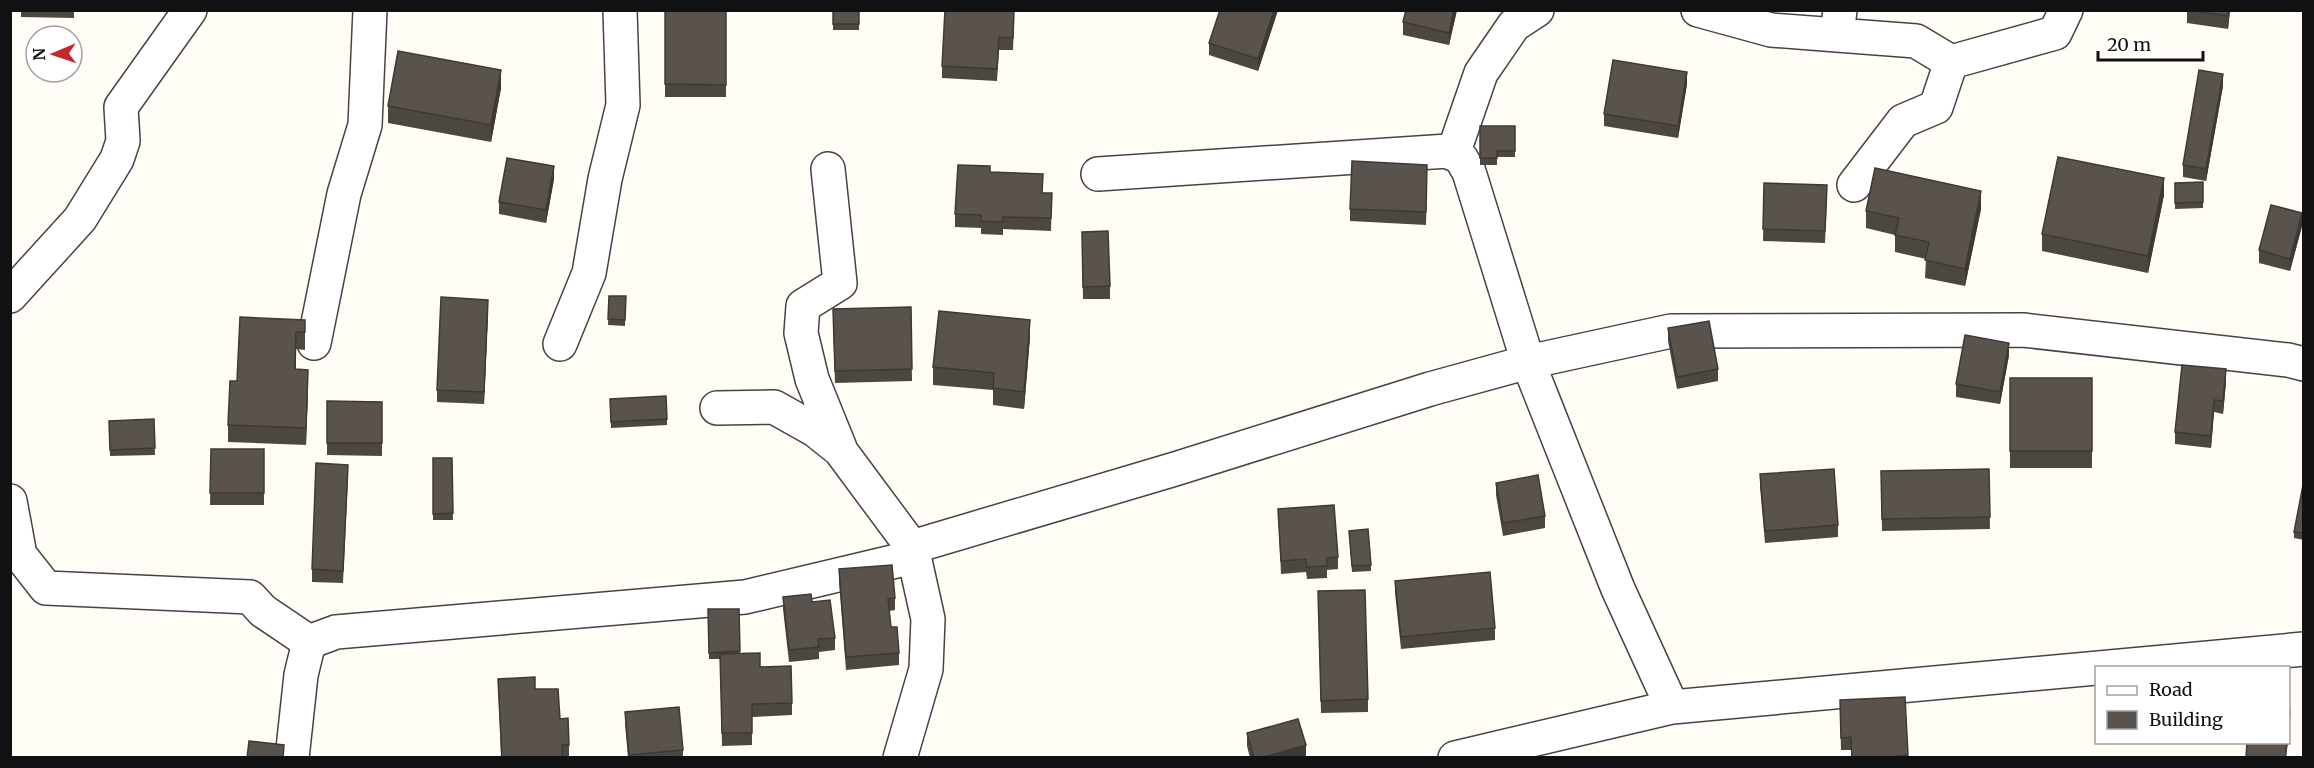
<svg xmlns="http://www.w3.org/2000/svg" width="2314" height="768" font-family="Merriweather,serif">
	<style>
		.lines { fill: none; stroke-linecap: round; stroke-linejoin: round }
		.minor-casing { stroke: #444; stroke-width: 36 }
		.minor { stroke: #fff; stroke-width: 33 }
		.wall { fill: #4d4742 }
		.shaded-wall { fill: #3f3936 }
		.building { fill: #5a524d; stroke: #3f3936; stroke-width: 1.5 }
	</style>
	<rect width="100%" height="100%" fill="#fffdf5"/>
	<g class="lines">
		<defs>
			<path id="minor" d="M 1698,10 L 1771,30 L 1837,35 L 1840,10
				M 1837,35 L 1916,41 L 1951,62 L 2055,33 L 2066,10
				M 1453,154 L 1481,73 L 1514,25 L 1537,10
				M 828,169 L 840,283 L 803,306 L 801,333 L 812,379 L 840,448
				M 1098,174 L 1448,151 L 1461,158 L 1469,172 L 1528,362 L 1618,589 L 1672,707
				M 1854,185 L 1903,121 L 1936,107 L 1951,62
				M 10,296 L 80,219 L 117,159 L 123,141 L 121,107 L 190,10
				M 314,343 L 344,194 L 365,125 L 370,10
				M 560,344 L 589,273 L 605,179 L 623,105 L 620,10
				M 717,408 L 774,407 L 815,430 L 840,450 L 912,547 L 928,619 L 926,669 L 900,758
				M 10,501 L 20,555 L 46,588 L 250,597 L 263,611 L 309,642
				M 292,758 L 301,675 L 309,642 L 336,632 L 745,597 L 905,559 L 912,547 L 1175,469 L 1430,389 L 1528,362 L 1671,331 L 2023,330 L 2288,360 L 2304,364
				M 1455,758 L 1672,707 L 2304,649"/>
		</defs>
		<!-- minor casing -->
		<use href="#minor" class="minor-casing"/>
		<!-- minor -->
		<use href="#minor" class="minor"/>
	</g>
	<!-- wall -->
	<path class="wall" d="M 21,10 L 74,10 L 74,18 L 21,17 Z
		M 665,10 L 726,10 L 726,97 L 665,97 Z
		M 833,10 L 859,10 L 859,30 L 833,30 Z
		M 1278,10 L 1258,71 L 1209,55 L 1209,43 Z
		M 1457,10 L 1449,45 L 1403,35 L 1403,22 Z
		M 2187,10 L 2230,10 L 2228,29 L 2187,23 Z
		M 1014,24 L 1013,50 L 999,50 L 997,81 L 942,78 L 942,66 Z
		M 1687,84 L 1678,138 L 1604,126 L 1604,114 Z
		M 2223,86 L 2206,181 L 2183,177 L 2183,165 Z
		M 501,88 L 491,142 L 388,123 L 388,106 Z
		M 1480,126 L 1515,126 L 1515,157 L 1497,157 L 1497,165 L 1480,165 Z
		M 990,172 L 1042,193 L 1052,193 L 1051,231 L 1003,229 L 1003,235 L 981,234 L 981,228 L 955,227 L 955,214 Z
		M 1427,177 L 1426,225 L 1350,221 L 1350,209 Z
		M 554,179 L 546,223 L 499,214 L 499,202 Z
		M 2203,182 L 2203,208 L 2175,209 L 2175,183 Z
		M 1764,183 L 1827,197 L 1825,243 L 1763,241 Z
		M 2164,195 L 2148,273 L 2042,251 L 2042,234 Z
		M 1981,209 L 1965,286 L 1925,278 L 1926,259 L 1895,252 L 1895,235 L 1866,228 L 1866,211 Z
		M 2302,226 L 2290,271 L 2259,263 L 2259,250 Z
		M 1082,245 L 1110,286 L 1110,299 L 1083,299 Z
		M 609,296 L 626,296 L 625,326 L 608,325 Z
		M 911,307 L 912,381 L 835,383 L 833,321 Z
		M 488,312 L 484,404 L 437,402 L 437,390 Z
		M 305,320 L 305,350 L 296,349 L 296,369 L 308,387 L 306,445 L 228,442 L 228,425 L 237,381 Z
		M 1668,328 L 1718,369 L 1718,381 L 1677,389 L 1668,341 Z
		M 1030,337 L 1024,409 L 993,405 L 993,390 L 933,385 L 933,367 Z
		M 2009,355 L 2000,404 L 1956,397 L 1956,384 Z
		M 2010,378 L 2092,378 L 2092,468 L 2010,468 Z
		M 2226,382 L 2223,414 L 2214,412 L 2211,448 L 2175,444 L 2175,432 Z
		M 610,399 L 667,419 L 667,425 L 611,428 Z
		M 327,401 L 382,402 L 382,456 L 327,455 Z
		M 154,419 L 155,455 L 110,456 L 109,421 Z
		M 211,449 L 264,449 L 264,505 L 210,505 Z
		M 433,458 L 452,458 L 453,520 L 433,520 Z
		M 1989,469 L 1990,529 L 1882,531 L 1881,471 Z
		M 1760,474 L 1838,525 L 1838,537 L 1765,543 L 1760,487 Z
		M 348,477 L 343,583 L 312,582 L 312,569 Z
		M 1496,483 L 1545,516 L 1545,528 L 1503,536 L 1496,495 Z
		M 2304,485 L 2304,540 L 2294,538 L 2294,532 Z
		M 1278,509 L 1338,557 L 1338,569 L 1327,570 L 1327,578 L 1307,579 L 1306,572 L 1281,574 Z
		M 1349,531 L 1371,565 L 1371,571 L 1352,572 Z
		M 839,569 L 895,598 L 895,610 L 889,611 L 891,627 L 899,653 L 899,665 L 846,670 L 839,582 Z
		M 1395,581 L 1495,628 L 1495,640 L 1401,649 L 1395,593 Z
		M 1318,591 L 1368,699 L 1368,712 L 1321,713 Z
		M 783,597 L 812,602 L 835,638 L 835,650 L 819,652 L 819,659 L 789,662 L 783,609 Z
		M 708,609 L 739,609 L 740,654 L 760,667 L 792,703 L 792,715 L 752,717 L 752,745 L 722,746 L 720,659 L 709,659 Z
		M 498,679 L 535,689 L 560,719 L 569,745 L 569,758 L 501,758 Z
		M 1905,697 L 1908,758 L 1851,758 L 1851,750 L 1841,750 L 1840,712 Z
		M 625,712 L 683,750 L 683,758 L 628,758 L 625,724 Z
		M 1247,733 L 1306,757 L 1250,758 L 1247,746 Z"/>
	<!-- shaded-wall -->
	<path class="shaded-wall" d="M 1274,10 L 1278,10 L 1258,71 L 1258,59 Z
		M 1454,10 L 1457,10 L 1449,45 L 1449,33 Z
		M 2228,10 L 2230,10 L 2228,29 Z
		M 501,70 L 501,88 L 491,142 L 491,125 Z
		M 1687,72 L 1687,84 L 1678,138 L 1678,126 Z
		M 2223,74 L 2223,86 L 2206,181 L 2206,169 Z
		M 554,166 L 554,179 L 546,223 L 546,210 Z
		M 2164,178 L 2164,195 L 2148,273 L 2148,256 Z
		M 1981,191 L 1981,209 L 1965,286 L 1965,269 Z
		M 2302,213 L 2302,226 L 2290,271 L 2290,259 Z
		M 488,300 L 488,312 L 484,404 L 484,392 Z
		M 1030,320 L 1030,337 L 1024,409 L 1024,392 Z
		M 2009,343 L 2009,355 L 2000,404 L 2000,392 Z
		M 2226,369 L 2226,382 L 2223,414 L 2223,401 Z
		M 308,370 L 308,387 L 306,445 L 306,428 Z
		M 2214,400 L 2214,412 L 2211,448 L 2211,436 Z
		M 2290,711 L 2290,723 L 2289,739 L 2289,726 Z
		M 2287,742 L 2288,742 L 2286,758 L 2285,758 Z
		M 1306,745 L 1306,757 L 1305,758 L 1261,758 Z"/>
	<!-- building -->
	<path class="building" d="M 665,10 L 726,10 L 726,85 L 665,84 Z
		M 833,10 L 859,10 L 859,24 L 833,24 Z
		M 945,10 L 1014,11 L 1013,38 L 999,37 L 997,69 L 942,66 Z
		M 1220,10 L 1274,10 L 1258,59 L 1209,43 Z
		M 1406,10 L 1454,10 L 1449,33 L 1403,22 Z
		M 2187,10 L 2228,10 L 2228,16 Z
		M 398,51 L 501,70 L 491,125 L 388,106 Z
		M 1613,60 L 1687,72 L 1678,126 L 1604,114 Z
		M 2199,70 L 2223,74 L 2206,169 L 2183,165 Z
		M 1480,126 L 1515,126 L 1515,151 L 1497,151 L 1497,158 L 1480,158 Z
		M 2058,157 L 2164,178 L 2148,256 L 2042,234 Z
		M 507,158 L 554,166 L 546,210 L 499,202 Z
		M 1352,161 L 1427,165 L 1426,212 L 1350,209 Z
		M 958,165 L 990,166 L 990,172 L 1043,174 L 1042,193 L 1052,193 L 1051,218 L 1003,217 L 1003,222 L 981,221 L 981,215 L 955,214 Z
		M 1875,168 L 1981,191 L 1965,269 L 1925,260 L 1929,242 L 1895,235 L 1899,218 L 1866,211 Z
		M 2203,182 L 2203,202 L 2175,203 L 2175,183 Z
		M 1764,183 L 1827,185 L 1825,231 L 1763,229 Z
		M 2271,205 L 2302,213 L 2290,259 L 2259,250 Z
		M 1108,231 L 1110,286 L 1083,287 L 1082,232 Z
		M 609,296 L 626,296 L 625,320 L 608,319 Z
		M 441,297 L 488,300 L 484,392 L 437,390 Z
		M 911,307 L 912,369 L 835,371 L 833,309 Z
		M 939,311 L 1030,320 L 1024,392 L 993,388 L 994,373 L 933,367 Z
		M 240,317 L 305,320 L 305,332 L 296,332 L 295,369 L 308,370 L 306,428 L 228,425 L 230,381 L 237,381 Z
		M 1709,321 L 1718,369 L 1677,377 L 1668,328 Z
		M 1965,335 L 2009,343 L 2000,392 L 1956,384 Z
		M 2182,365 L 2226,369 L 2223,401 L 2214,400 L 2211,436 L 2175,432 Z
		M 2010,378 L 2092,378 L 2092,451 L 2010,451 Z
		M 666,396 L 667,419 L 611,422 L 610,399 Z
		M 327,401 L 382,402 L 382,443 L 327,443 Z
		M 154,419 L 155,448 L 110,450 L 109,421 Z
		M 211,449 L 264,449 L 264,493 L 210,493 Z
		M 433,458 L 452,458 L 453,513 L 433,514 Z
		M 316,463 L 348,465 L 343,571 L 312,569 Z
		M 1834,469 L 1838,525 L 1765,531 L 1760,474 Z
		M 1989,469 L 1990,517 L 1882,519 L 1881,471 Z
		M 1538,475 L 1545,516 L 1503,523 L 1496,483 Z
		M 2303,485 L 2304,485 L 2304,533 L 2294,532 Z
		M 1334,505 L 1338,557 L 1327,558 L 1327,566 L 1307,567 L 1306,559 L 1281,561 L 1278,509 Z
		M 1368,529 L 1371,565 L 1352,566 L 1349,531 Z
		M 892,565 L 895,598 L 888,599 L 891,627 L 897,627 L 899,653 L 846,657 L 839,569 Z
		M 1490,572 L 1495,628 L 1401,637 L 1395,581 Z
		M 1365,590 L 1368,699 L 1321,701 L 1318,591 Z
		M 811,594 L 812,602 L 830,600 L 835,638 L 818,639 L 819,647 L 789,650 L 783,597 Z
		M 708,609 L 739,609 L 740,651 L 709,653 Z
		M 760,653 L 760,667 L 791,666 L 792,703 L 752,704 L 752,733 L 722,733 L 720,654 Z
		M 535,677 L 535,689 L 558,689 L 560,719 L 568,718 L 569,745 L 562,745 L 562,758 L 502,758 L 498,679 Z
		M 1905,697 L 1908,755 L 1896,756 L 1896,758 L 1852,758 L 1851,737 L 1841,738 L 1840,700 Z
		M 679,707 L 683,750 L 629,755 L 625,712 Z
		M 2289,710 L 2290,711 L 2289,726 Z
		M 1298,719 L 1306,745 L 1261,758 L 1254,758 L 1247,733 Z
		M 249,741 L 284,745 L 283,758 L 247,758 Z
		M 2247,742 L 2287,742 L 2285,758 L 2246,758 Z"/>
	<!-- border -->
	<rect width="2314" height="768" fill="none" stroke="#111111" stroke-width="24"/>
	<!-- legend -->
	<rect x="2095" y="666" width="195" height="78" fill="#ffffff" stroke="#a0a0a0" stroke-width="1.5"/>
	<rect x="2107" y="686" width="30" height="9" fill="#ffffff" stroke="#a0a0a0" stroke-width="1.5"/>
	<text x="2149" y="696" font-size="18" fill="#111111">Road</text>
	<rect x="2107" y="711" width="30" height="18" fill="#5a524d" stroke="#a0a0a0" stroke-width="1.5"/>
	<text x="2149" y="726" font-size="18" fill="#111111">Building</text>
	<!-- north arrow -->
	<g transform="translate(54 54) rotate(268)"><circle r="28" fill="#ffffff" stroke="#a0a0a0" stroke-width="1.5"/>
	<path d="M0-4.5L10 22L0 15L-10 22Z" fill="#c4262e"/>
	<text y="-9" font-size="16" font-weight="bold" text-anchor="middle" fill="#111111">N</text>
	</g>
	<!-- scale -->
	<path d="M2098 51v9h105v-9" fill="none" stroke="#111111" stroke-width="3"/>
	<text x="2107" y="51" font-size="18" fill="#111111" stroke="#ffffff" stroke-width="4.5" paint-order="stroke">20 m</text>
</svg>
